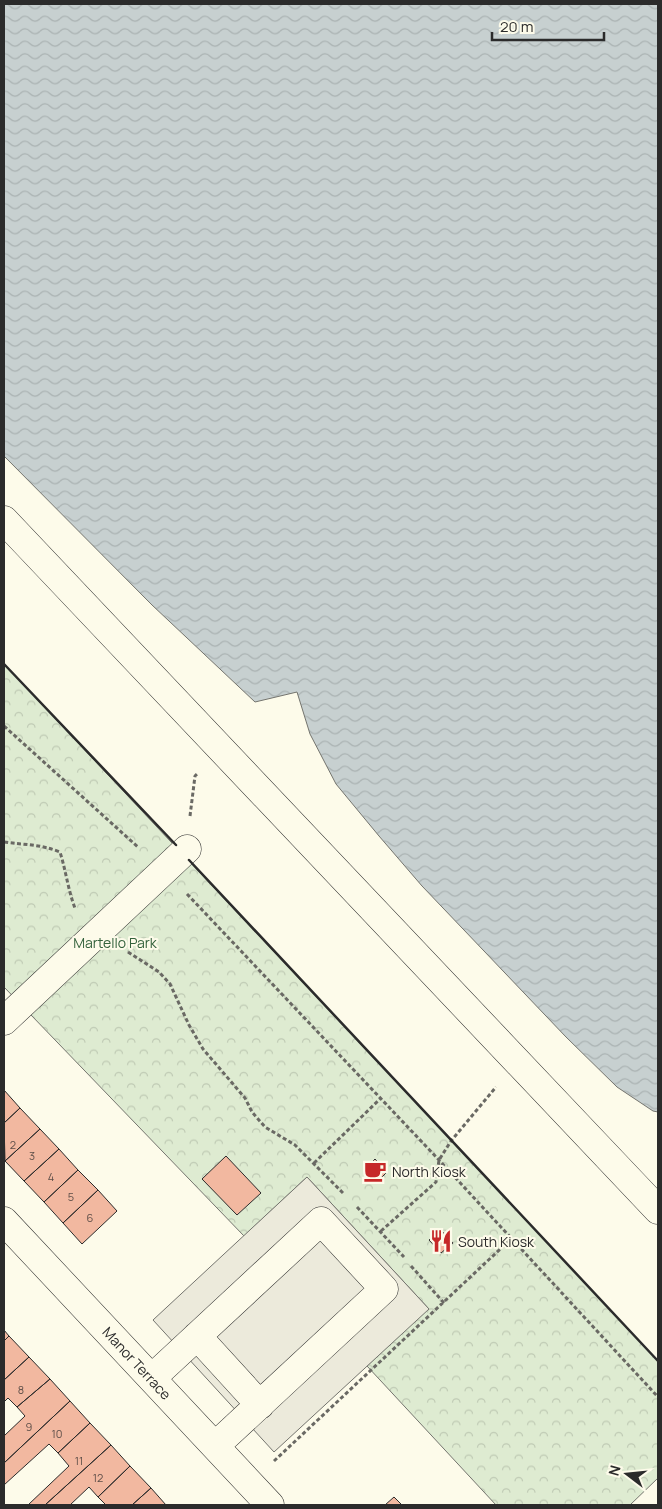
<svg xmlns="http://www.w3.org/2000/svg" width="662" height="1509" font-family="Manrope,sans-serif">
	<style>
		.park { fill: url(#park-crowns); stroke: #74746e }
		.parking { fill: #eceadb; stroke: #74746e }
		.water { fill: url(#water-waves); stroke: #74746e }
		.building { fill: #f2b8a0; stroke: #2b2b2b }
		.lines { fill: none; stroke-linecap: round; stroke-linejoin: round }
		.minor-casing { stroke: #2b2b2b; stroke-width: 29 }
		.path { stroke: #6a6964; stroke-width: 3; stroke-dasharray: 4 2.5; stroke-linecap: butt }
		.minor { stroke: #fdfbea; stroke-width: 28 }
		.wall { stroke: #2b2b2b; stroke-width: 2.5 }
		.labels { text-anchor: middle; dominant-baseline: central; stroke-width: 4; stroke-linejoin: round; paint-order: stroke }
		.number-label { font-size: 11px; fill: #5d4e48 }
		.park-label { font-size: 14px; fill: #34623c; stroke: #fdfbea }
		.poi-label { font-size: 14px; fill: #2b2b2b; stroke: #fdfbea; text-anchor: start }
		.street-label { font-size: 14px; fill: #2b2b2b; stroke: #fdfbea }
	</style>
	<defs>
		<pattern id="park-crowns" width="20" height="18" patternUnits="userSpaceOnUse" patternTransform="scale(1.25)"><rect width="20" height="18" fill="#deebd1"/><path d="M2 6a3 3 0 1 1 6 0M12 15a3 3 0 1 1 6 0" fill="none" stroke="#bfcab4"/></pattern>
		<pattern id="water-waves" width="16" height="10" patternUnits="userSpaceOnUse" patternTransform="scale(1.25)"><rect width="16" height="10" fill="#c7d0d0"/><path d="M0 5q4-4 8 0t8 0" fill="none" stroke="#abb3b3"/></pattern>
	</defs>
	<rect width="100%" height="100%" fill="#fdfbea"/>
	<!-- park -->
	<path class="park" d="M 4,664 L 658,1361 L 658,1478 L 630,1505 L 496,1505 L 367,1366 L 428,1308 L 307,1177 L 244,1236 L 4,987 Z"/>
	<!-- parking -->
	<path class="parking" d="M 307,1177 L 429,1309 L 274,1452 L 153,1320 Z"/>
	<!-- water -->
	<path class="water" d="M 4,4 L 658,4 L 658,1112 L 653,1111 L 617,1087 L 566,1037 L 422,886 L 379,836 L 336,784 L 310,734 L 297,692 L 255,702 L 152,605 L 4,456 Z"/>
	<!-- building -->
	<path class="building" d="M 4,1090 L 20,1108 L 4,1123 Z
		M 20,1108 L 40,1129 L 5,1161 L 4,1123 Z
		M 40,1129 L 59,1149 L 24,1181 L 5,1161 Z
		M 59,1149 L 78,1170 L 44,1202 L 24,1181 Z
		M 226,1156 L 261,1193 L 237,1215 L 202,1179 Z
		M 375,1159 L 387,1172 L 376,1183 L 364,1170 Z
		M 78,1170 L 98,1190 L 63,1223 L 44,1202 Z
		M 98,1190 L 117,1211 L 82,1244 L 63,1223 Z
		M 440,1229 L 453,1243 L 441,1253 L 429,1240 Z
		M 4,1330 L 9,1336 L 4,1341 Z
		M 9,1336 L 29,1357 L 4,1380 L 4,1341 Z
		M 29,1357 L 50,1379 L 17,1407 L 8,1398 L 4,1402 L 4,1380 Z
		M 50,1379 L 70,1401 L 4,1463 L 4,1436 L 25,1416 L 17,1407 Z
		M 70,1401 L 90,1423 L 58,1453 L 49,1444 L 4,1485 L 4,1463 Z
		M 90,1423 L 111,1445 L 45,1505 L 28,1505 L 69,1466 L 58,1453 Z
		M 111,1445 L 130,1466 L 98,1497 L 89,1487 L 70,1505 L 45,1505 Z
		M 130,1466 L 151,1488 L 132,1505 L 106,1505 L 98,1497 Z
		M 151,1488 L 166,1505 L 132,1505 Z
		M 394,1497 L 402,1505 L 385,1505 Z"/>
	<g class="lines">
		<defs>
			<path id="minor" d="M 4,520 L 658,1210
				M 4,1021 L 187,849
				M 4,1221 L 270,1505
				M 197,1336 L 260,1405
				M 152,1378 L 321,1221 L 384,1289 L 215,1446"/>
		</defs>
		<!-- minor casing -->
		<use href="#minor" class="minor-casing"/>
		<!-- path -->
		<path class="path" d="M 4,726 L 139,848
			M 190,816 L 195,776 L 197,774
			M 4,842 C 25,845 40,844 60,852 C 66,871 68,890 75,908
			M 187,894 L 439,1160 L 658,1397
			M 128,952 L 159,972 L 170,984 L 189,1025 L 203,1049 L 245,1098 L 252,1112 L 265,1127 L 295,1145 L 344,1194
			M 314,1163 L 381,1098
			M 357,1207 L 404,1257
			M 381,1231 L 436,1182 L 439,1160 L 451,1141 L 496,1087
			M 411,1266 L 444,1303
			M 274,1461 L 512,1238"/>
		<!-- minor -->
		<use href="#minor" class="minor"/>
		<!-- wall -->
		<path class="wall" d="M 4,664 L 176,845
			M 189,860 L 658,1361"/>
	</g>
	<!-- icons -->
	<defs>
		<symbol id="cafe-bare" viewBox="-9 -9 18 18"><path d="M-5.5-4.5H6V0H3Q3 3.5 0 3.5H-2.5Q-5.5 3.5-5.5 0ZM3-3.2v2h1.7v-2ZM-6 4.5H4V6H-6Z" fill="#c62828" stroke="#fdfbea" stroke-width="2.5" paint-order="stroke"/></symbol>
		<symbol id="restaurant-bare" viewBox="-9 -9 18 18"><path d="M-5-6h1v4h1v-4h1v4h1v-4h1v5L-1.5 .5V6h-2V.5L-5-1ZM5-6V6H3V1.5H1.5Q1.5-4 5-6Z" fill="#c62828" stroke="#fdfbea" stroke-width="2.5" paint-order="stroke"/></symbol>
	</defs>
	<g fill-rule="evenodd">
		<use href="#cafe-bare" x="359" y="1155" width="32" height="32"/>
		<use href="#restaurant-bare" x="425" y="1225" width="32" height="32"/>
	</g>
	<g class="labels">
		<!-- number labels -->
		<g class="number-label">
			<text x="13" y="1144">2</text>
			<text x="32" y="1155">3</text>
			<text x="51" y="1176">4</text>
			<text x="71" y="1196">5</text>
			<text x="90" y="1217">6</text>
			<text x="21" y="1389">8</text>
			<text x="29" y="1426">9</text>
			<text x="57" y="1433">10</text>
			<text x="79" y="1460">11</text>
			<text x="98" y="1477">12</text>
		</g>
		<!-- park labels -->
		<g class="park-label">
			<text x="115" y="942">Martello Park</text>
		</g>
		<!-- poi labels -->
		<g class="poi-label">
			<text x="392" y="1171">North Kiosk</text>
			<text x="458" y="1241">South Kiosk</text>
		</g>
		<!-- street labels -->
		<g class="street-label">
			<text transform="translate(137 1363) rotate(47)">Manor Terrace</text>
		</g>
	</g>
	<!-- border -->
	<rect width="662" height="1509" fill="none" stroke="#2b2b2b" stroke-width="10"/>
	<!-- north arrow -->
	<g transform="translate(627 1474) rotate(286)" stroke="#fdfbea" stroke-width="4" paint-order="stroke">
	<path d="M0-4L9 19L0 12L-9 19Z" fill="#2b2b2b"/>
	<text y="-8" font-size="14" font-weight="bold" text-anchor="middle" fill="#2b2b2b">N</text>
	</g>
	<!-- scale -->
	<path d="M492 32v8h112v-8" fill="none" stroke="#2b2b2b" stroke-width="2.5"/>
	<text x="500" y="32" font-size="15" fill="#2b2b2b" stroke="#fdfbea" stroke-width="4" paint-order="stroke">20 m</text>
</svg>
